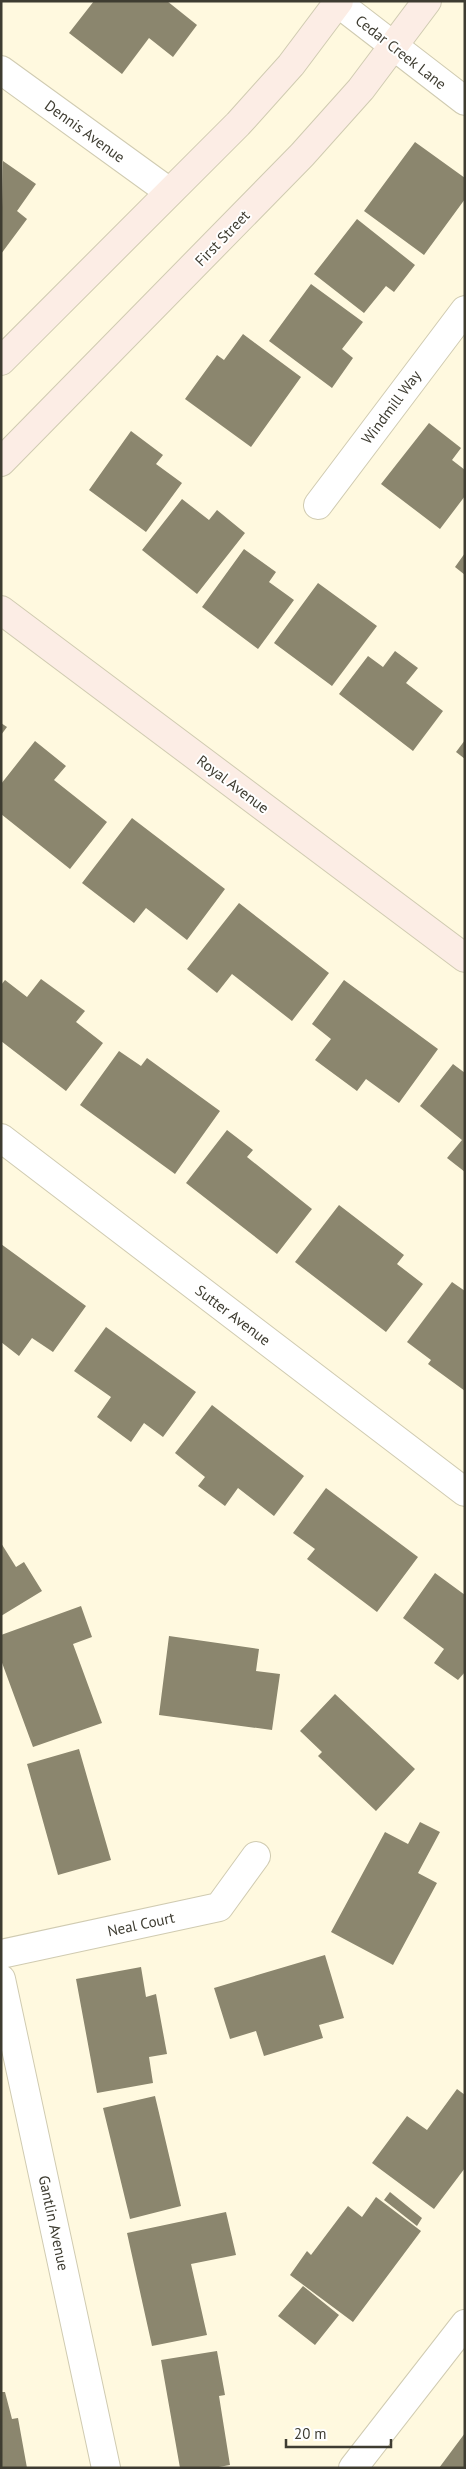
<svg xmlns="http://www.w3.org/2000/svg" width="466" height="2469" font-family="'PT Sans',sans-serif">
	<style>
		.building { fill: #8b866e }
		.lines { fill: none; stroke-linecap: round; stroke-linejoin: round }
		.minor-casing { stroke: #d0cbb1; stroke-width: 30 }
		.secondary-casing { stroke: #d0cbb1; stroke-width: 30 }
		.minor { stroke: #fff; stroke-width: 28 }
		.secondary { stroke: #fcede5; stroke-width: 28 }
		.labels { text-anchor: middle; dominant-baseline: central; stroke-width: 4; stroke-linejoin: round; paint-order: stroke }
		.street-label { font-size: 15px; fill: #3e3c31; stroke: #fff }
	</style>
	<rect width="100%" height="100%" fill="#fff9df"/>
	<!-- building -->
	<path class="building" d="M 94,1 L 167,1 L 197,25 L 173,57 L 149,38 L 122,74 L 69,33 Z
		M 415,142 L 465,178 L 465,199 L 424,255 L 364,211 Z
		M 3,161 L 36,184 L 17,211 L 27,219 L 1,254 Z
		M 357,219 L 415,265 L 394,292 L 386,286 L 364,313 L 314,274 Z
		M 311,284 L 363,322 L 342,349 L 353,358 L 332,388 L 269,341 Z
		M 243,334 L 301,377 L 251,447 L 185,399 L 217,355 L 224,360 Z
		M 429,423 L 461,448 L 452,460 L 465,470 L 465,496 L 440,529 L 381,484 Z
		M 131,431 L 163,455 L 156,464 L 182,483 L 146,532 L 89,490 Z
		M 182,499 L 209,520 L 217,510 L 245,533 L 197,594 L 142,550 Z
		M 244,549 L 276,572 L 269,582 L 294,600 L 258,649 L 202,607 Z
		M 465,553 L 465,575 L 455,567 Z
		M 318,583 L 377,626 L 332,686 L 274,643 Z
		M 395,651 L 418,668 L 406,683 L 443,711 L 413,751 L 339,694 L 368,656 L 383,667 Z
		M 1,723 L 7,727 L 1,735 Z
		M 465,740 L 465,759 L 456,752 Z
		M 35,741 L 66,766 L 54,780 L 107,822 L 70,869 L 1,814 L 1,784 Z
		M 132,818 L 225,889 L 187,940 L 146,908 L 134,923 L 82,883 Z
		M 239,903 L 329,973 L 292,1021 L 232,974 L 217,993 L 187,969 Z
		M 41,979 L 85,1011 L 76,1022 L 103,1043 L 66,1091 L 1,1041 L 1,985 L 5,980 L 27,997 Z
		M 344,980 L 438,1049 L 399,1103 L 366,1079 L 357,1091 L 315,1060 L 331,1039 L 312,1024 Z
		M 119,1051 L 141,1066 L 147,1058 L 220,1111 L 175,1174 L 80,1105 Z
		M 453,1064 L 465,1073 L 465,1172 L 447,1158 L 462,1140 L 420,1106 Z
		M 227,1130 L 253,1150 L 247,1157 L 312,1209 L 277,1254 L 186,1183 Z
		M 339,1205 L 404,1255 L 397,1264 L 423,1284 L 386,1332 L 295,1262 Z
		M 1,1244 L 86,1306 L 53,1352 L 32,1338 L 19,1356 L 1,1342 Z
		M 452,1282 L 465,1291 L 465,1391 L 428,1364 L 431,1360 L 407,1342 Z
		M 106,1327 L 196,1392 L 163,1437 L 144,1423 L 131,1442 L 97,1417 L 111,1397 L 74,1371 Z
		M 212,1405 L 304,1476 L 274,1516 L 238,1488 L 225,1506 L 198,1486 L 205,1477 L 175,1453 Z
		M 326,1488 L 418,1557 L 377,1612 L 307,1559 L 315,1549 L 293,1533 Z
		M 1,1543 L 16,1567 L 24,1562 L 42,1591 L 1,1616 Z
		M 435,1573 L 465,1595 L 465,1672 L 458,1680 L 434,1663 L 444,1649 L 403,1618 Z
		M 81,1606 L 92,1637 L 73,1644 L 102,1723 L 33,1747 L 1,1660 L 1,1635 Z
		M 169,1636 L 259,1649 L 256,1671 L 280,1674 L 272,1730 L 159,1715 Z
		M 335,1694 L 415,1769 L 376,1811 L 318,1756 L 322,1752 L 300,1731 Z
		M 79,1749 L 111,1860 L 58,1875 L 27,1764 Z
		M 420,1822 L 440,1832 L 418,1873 L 437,1883 L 393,1965 L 331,1932 L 385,1832 L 408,1844 Z
		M 325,1955 L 344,2018 L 319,2025 L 323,2038 L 264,2056 L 256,2031 L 230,2039 L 214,1988 Z
		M 141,1967 L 146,1997 L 156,1994 L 167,2054 L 149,2057 L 153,2083 L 97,2093 L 76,1979 Z
		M 457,2089 L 465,2095 L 465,2168 L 434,2209 L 372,2163 L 407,2116 L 427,2130 Z
		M 155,2096 L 181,2206 L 130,2219 L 103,2108 Z
		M 390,2192 L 422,2218 L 417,2226 L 384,2200 Z
		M 376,2197 L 421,2231 L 353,2322 L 290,2275 L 307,2251 L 311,2255 L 348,2206 L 362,2217 Z
		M 226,2212 L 236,2255 L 191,2264 L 207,2335 L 152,2346 L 127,2233 Z
		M 303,2286 L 339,2315 L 315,2345 L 278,2316 Z
		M 217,2351 L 225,2395 L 219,2396 L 230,2465 L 213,2468 L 180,2468 L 161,2360 Z
		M 1,2392 L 5,2392 L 12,2419 L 18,2418 L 27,2468 L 1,2468 Z
		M 465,2433 L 465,2468 L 439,2468 Z"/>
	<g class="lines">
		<defs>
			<path id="minor" d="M 338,3 L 465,101
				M 1,70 L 168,191
				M 318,505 L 465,310
				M 1,1138 L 465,1492
				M 1,1954 L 219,1907 L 256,1856
				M 1,1979 L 106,2468
				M 353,2468 L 465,2324"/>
			<path id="secondary" d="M 1,361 L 238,124 L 291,65 L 339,1
				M 1,462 L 302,155 L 361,89 L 427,1
				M 1,610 L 465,958"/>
		</defs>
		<!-- minor casing -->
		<use href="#minor" class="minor-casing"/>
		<!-- secondary casing -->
		<use href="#secondary" class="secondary-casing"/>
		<!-- minor -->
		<use href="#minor" class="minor"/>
		<!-- secondary -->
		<use href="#secondary" class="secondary"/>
	</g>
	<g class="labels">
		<!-- street labels -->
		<g class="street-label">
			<text transform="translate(401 52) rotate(38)">Cedar Creek Lane</text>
			<text transform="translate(85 131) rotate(36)">Dennis Avenue</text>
			<text transform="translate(222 238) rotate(-46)">First Street</text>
			<text transform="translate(391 407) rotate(-53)">Windmill Way</text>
			<text transform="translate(233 784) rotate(37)">Royal Avenue</text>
			<text transform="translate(233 1315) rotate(37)">Sutter Avenue</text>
			<text transform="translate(141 1924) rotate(-12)">Neal Court</text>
			<text transform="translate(54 2223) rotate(78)">Gantlin Avenue</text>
		</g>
	</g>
	<!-- border -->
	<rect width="466" height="2469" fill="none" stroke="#3e3c31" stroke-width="5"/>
	<!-- scale -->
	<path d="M286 2439v8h105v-8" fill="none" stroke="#3e3c31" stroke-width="2.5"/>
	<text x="294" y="2439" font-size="15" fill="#3e3c31" stroke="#ffffff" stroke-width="4" paint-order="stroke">20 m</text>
</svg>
